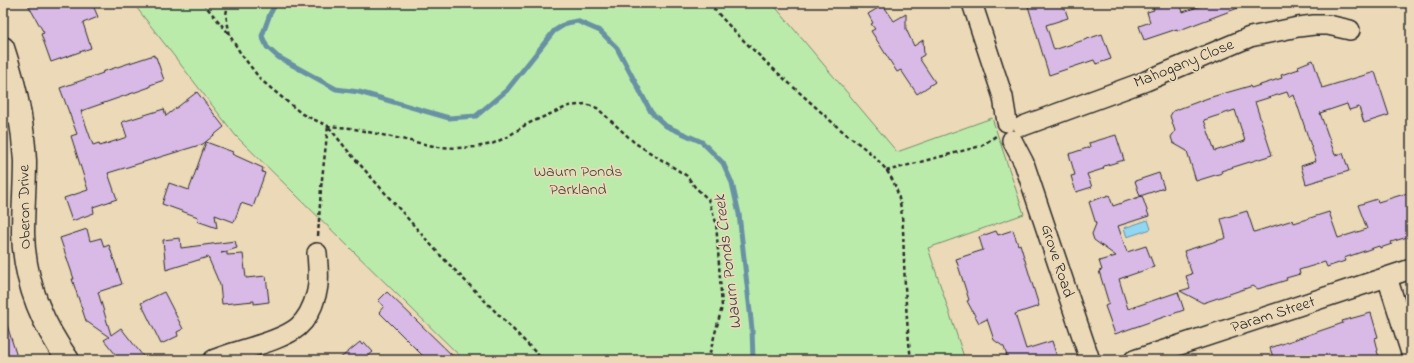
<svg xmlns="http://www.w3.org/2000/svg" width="1414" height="363" font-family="'Indie Flower',sans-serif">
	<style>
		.green { fill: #bbebab; stroke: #738b6b }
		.water { fill: #91d7f3; stroke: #6892a3 }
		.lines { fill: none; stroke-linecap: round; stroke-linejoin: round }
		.stream { stroke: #6892a3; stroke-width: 5 }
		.building { fill: #d9bae7; stroke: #2b2b2b; fill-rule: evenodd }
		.minor-casing { stroke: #2b2b2b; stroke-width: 22 }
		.tertiary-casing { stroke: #2b2b2b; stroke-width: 25 }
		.path { stroke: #2b2b2b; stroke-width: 2.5; stroke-dasharray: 4 3; stroke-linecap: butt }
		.minor { stroke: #ecd9b7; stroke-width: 19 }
		.tertiary { stroke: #ecd9b7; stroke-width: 22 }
		.labels { text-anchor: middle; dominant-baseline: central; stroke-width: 3.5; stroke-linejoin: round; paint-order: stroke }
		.street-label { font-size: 16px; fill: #2b2b2b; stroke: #ecd9b7 }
		.park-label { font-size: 16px; fill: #41483e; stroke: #ecd9b7 }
		.water-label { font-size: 17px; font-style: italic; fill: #3a4549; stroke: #ecd9b7 }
	</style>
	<rect width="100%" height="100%" fill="#ecd9b7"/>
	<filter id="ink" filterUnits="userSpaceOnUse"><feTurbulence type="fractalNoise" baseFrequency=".025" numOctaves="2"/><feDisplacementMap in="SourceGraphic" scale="8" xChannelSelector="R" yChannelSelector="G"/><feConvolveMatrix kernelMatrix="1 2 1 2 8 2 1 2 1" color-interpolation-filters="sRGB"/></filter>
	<g filter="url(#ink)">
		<!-- green -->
		<path class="green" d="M 133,3 L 772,3 L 897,152 L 992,118 L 1024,214 L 928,248 L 965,360 L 464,360 L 236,136 Z"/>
		<!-- water -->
		<path class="water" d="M 1148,220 L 1151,229 L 1127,237 L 1124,228 Z"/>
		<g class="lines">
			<!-- stream -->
			<path class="stream" d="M 276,3 L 270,14 L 262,36 L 267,47 L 278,57 L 336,89 L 359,92 L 449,118 L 476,116 L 507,90 L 554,31 L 567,23 L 577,21 L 600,31 L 617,48 L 651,112 L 666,126 L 702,142 L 723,163 L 732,183 L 739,214 L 752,329 L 753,360"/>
		</g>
		<!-- building -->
		<path class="building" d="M 27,3 L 92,3 L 98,17 L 83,23 L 91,48 L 51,62 L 41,34 L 44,33 Z
			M 1037,3 L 1063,3 L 1068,18 L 1046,25 L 1054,50 L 1102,34 L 1111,59 L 1096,64 L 1094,60 L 1049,75 L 1028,6 Z
			M 1152,3 L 1180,3 L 1183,12 L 1209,3 L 1246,3 L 1246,5 L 1177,31 L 1177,29 L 1144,40 L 1139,26 L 1150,22 L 1147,12 L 1154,10 Z
			M 883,5 L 894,21 L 906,14 L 906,29 L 914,46 L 923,40 L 924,55 L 919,58 L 935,82 L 917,94 L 901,70 L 897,72 L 871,31 L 875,29 L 871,24 L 873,23 L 868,14 Z
			M 154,55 L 154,57 L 156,57 L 164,80 L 150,85 L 150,87 L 81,111 L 93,145 L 99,143 L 100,146 L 127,137 L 122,122 L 164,109 L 166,116 L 197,92 L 224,127 L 203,144 L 108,173 L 117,199 L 93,207 L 94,213 L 72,221 L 64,198 L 88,190 L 71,136 L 77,134 L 60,88 L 103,73 L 102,72 Z
			M 1313,60 L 1322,88 L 1375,72 L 1389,115 L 1364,123 L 1359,107 L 1349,110 L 1347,104 L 1320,113 L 1335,155 L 1343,153 L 1349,171 L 1306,184 L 1301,166 L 1316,161 L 1294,95 L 1289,97 L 1287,92 L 1255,102 L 1272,155 L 1221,171 L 1222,173 L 1196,181 L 1187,151 L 1173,143 L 1171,137 L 1175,131 L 1170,116 L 1173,111 L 1208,98 L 1250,86 L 1251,88 L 1282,78 L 1281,75 L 1299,69 L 1298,66 ZM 1235,110 L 1245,141 L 1215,151 L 1204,120 Z
			M 1116,135 L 1124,160 L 1104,166 L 1103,169 L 1087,174 L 1092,187 L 1076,192 L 1071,176 L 1075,175 L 1069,154 L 1090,147 L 1089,143 Z
			M 206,142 L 233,152 L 232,154 L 263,168 L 262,172 L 265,173 L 253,207 L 241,203 L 234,222 L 215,215 L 217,228 L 197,221 L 198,217 L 162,204 L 169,183 L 189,190 Z
			M 1159,173 L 1164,188 L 1140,196 L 1135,181 Z
			M 1411,192 L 1411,236 L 1391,242 L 1392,244 L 1380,248 L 1379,246 L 1344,258 L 1345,261 L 1327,267 L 1325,262 L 1299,270 L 1300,274 L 1286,278 L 1287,280 L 1258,289 L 1253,286 L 1203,303 L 1180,291 L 1190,288 L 1186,276 L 1192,274 L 1184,251 L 1226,238 L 1221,219 L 1247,211 L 1254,232 L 1293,220 L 1294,223 L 1329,212 L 1338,238 L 1367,229 L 1358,205 L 1377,199 L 1378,202 Z
			M 1109,195 L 1113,206 L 1142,196 L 1149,216 L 1118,226 L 1127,252 L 1146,246 L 1154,267 L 1119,279 L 1128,309 L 1178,292 L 1184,310 L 1115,334 L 1105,306 L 1109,304 L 1099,271 L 1102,270 L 1099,261 L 1116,256 L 1094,240 L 1092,234 L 1096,224 L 1089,202 Z
			M 87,229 L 90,241 L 101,238 L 104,247 L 109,245 L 122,284 L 98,292 L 111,335 L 121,328 L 146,360 L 120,360 L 104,340 L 109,337 L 86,321 L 72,279 L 74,279 L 60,238 Z
			M 1013,230 L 1018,245 L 1020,244 L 1039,306 L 1015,314 L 1026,349 L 1052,341 L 1058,360 L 1002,360 L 1002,357 L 1007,356 L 1004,347 L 994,340 L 987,319 L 979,323 L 967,301 L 969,300 L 956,259 L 983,250 L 979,237 L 996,231 L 998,235 Z
			M 180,238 L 181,248 L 235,241 L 237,248 L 221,253 L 227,252 L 227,255 L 243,254 L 246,278 L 266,276 L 269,302 L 254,304 L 254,301 L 222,304 L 220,285 L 208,257 L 166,270 L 163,240 Z
			M 164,292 L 183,329 L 177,332 L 178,336 L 161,344 L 141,303 Z
			M 387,292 L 417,321 L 457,360 L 427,360 L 379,312 L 384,306 L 378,301 Z
			M 1371,313 L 1378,337 L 1375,338 L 1378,350 L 1377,351 L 1380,360 L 1274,360 L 1270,348 L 1343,323 L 1342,321 Z
			M 6,322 L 18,360 L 3,360 L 3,323 Z
			M 360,342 L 362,345 L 365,343 L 373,352 L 363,360 L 338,360 Z"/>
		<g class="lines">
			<defs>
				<path id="minor" d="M 972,3 L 1003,97 L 1007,122
					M 3,114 L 19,111
					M 1023,126 L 1146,81 L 1250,37 L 1298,27 L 1314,25 L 1328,25 L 1350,30
					M 1012,140 L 1024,163 L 1090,360
					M 1387,277 L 1411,353
					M 213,360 C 236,350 280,342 298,327 C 307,319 313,306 316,295 C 320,282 318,266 317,253
					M 1134,360 L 1411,269"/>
				<path id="tertiary" d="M 3,48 C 15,84 23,123 25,161 C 25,185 23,209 23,233 C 24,281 41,322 68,360"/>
			</defs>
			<!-- minor casing -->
			<use href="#minor" class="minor-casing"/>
			<!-- tertiary casing -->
			<use href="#tertiary" class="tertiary-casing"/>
			<!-- path -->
			<path class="path" d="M 203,3 L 230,35
				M 228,3 L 226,15 L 230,36 L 241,54 L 261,80 L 302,114 L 328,126 L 350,128 L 438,147 L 458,148 L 475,147 L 492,144 L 507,137 L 527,124 L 569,106 L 586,104 L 597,108 L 635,143 L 687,176 L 695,187 L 708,199 L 716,222 L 722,307 L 708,360
				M 709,3 C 746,47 791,84 833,123 C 855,143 885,158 896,188 C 904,211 903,236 904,260 C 905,293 907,327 911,360
				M 886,171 L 981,146 L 996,136
				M 318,236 L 321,188 L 328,126 L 348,151 L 440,255 L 543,360"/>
			<!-- minor -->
			<use href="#minor" class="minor"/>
			<!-- tertiary -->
			<use href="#tertiary" class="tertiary"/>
		</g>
	</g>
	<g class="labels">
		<!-- street labels -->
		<g class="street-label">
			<text transform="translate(1184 64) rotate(-22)">Mahogany Close</text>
			<text transform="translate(25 207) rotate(-91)">Oberon Drive</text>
			<text transform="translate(1057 261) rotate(72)">Grove Road</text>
			<text transform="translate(1273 315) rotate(-18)">Param Street</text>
		</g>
		<!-- park labels -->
		<g class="park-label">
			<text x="578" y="172">Waurn Ponds<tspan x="578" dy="18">Parkland</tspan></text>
		</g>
		<!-- water labels -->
		<g class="water-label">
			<text transform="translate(728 262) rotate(-97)">Waurn Ponds Creek</text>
		</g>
	</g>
	<!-- margin -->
	<rect width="1414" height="363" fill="none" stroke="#ecd9b7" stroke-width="16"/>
	<rect x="8" y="8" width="1398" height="347" fill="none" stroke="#2b2b2b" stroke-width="1.5" filter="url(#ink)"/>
</svg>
